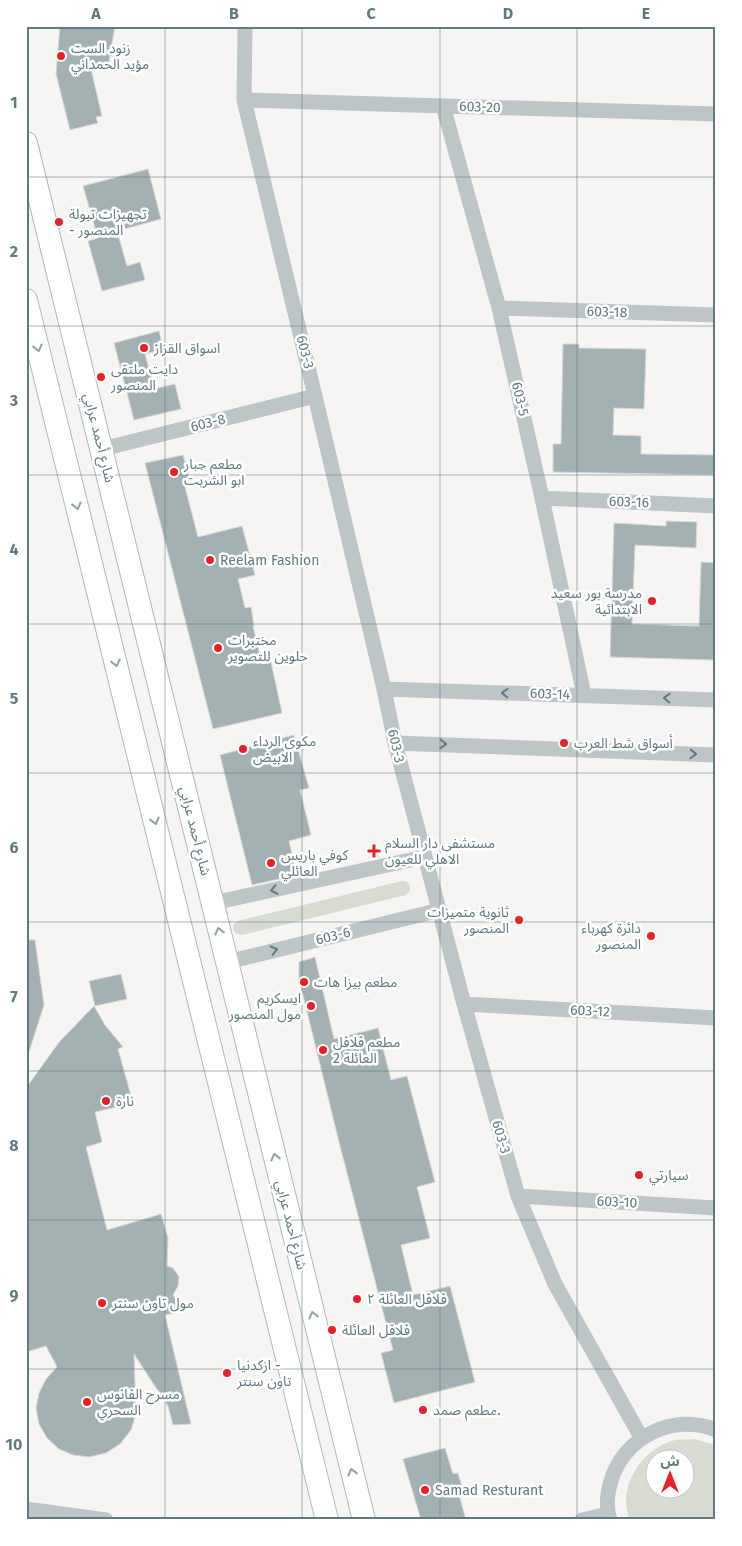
<svg xmlns="http://www.w3.org/2000/svg" width="742" height="1546" font-family="'Fira Sans','Noto Sans Arabic',sans-serif">
	<style>
		.green { fill: #d8dbd1; fill-rule: evenodd }
		.building { fill: #a3b1b3; stroke: #d8d7d5 }
		.lines { fill: none; stroke-linecap: round; stroke-linejoin: round }
		.secondary-casing { stroke: #aeb8ba; stroke-width: 24 }
		.minor { stroke: #bec5c7; stroke-width: 15 }
		.secondary { stroke: #fff; stroke-width: 22 }
		.oneway { stroke: #90a2a5 }
		.oneway2 { stroke: #607a7f }
		.grid { fill: none; stroke: #607a7f; stroke-width: 1; stroke-opacity: 0.55 }
		.poi-dot { fill: #e82129; stroke: #fff; stroke-width: 2 }
		.labels { text-anchor: middle; dominant-baseline: central; stroke-width: 5; stroke-linejoin: round; paint-order: stroke }
		.poi-label { font-size: 14px; fill: #607a7f; stroke: #fff; text-anchor: start }
		.street-label { font-size: 14px; fill: #607a7f; stroke: #fff }
		.neatline { fill: none; stroke: #607a7f; stroke-width: 2 }
		.grid-label { font-size: 16px; text-anchor: middle; font-weight: bold; fill: #607a7f }
	</style>
	<rect width="100%" height="100%" fill="#f6f5f3"/>
	<!-- green -->
	<path class="green" d="M 402,881 L 407,882 L 410,886 L 410,891 L 406,895 L 242,935 L 235,933 C 232,928 233,923 238,921 Z
		M 694,1439 L 716,1445 L 716,1520 L 629,1520 C 628,1514 626,1507 626,1500 C 627,1473 648,1447 675,1440 C 681,1439 688,1440 694,1439 ZM 654,1458 L 684,1458 L 684,1488 L 654,1488 Z"/>
	<!-- building -->
	<path class="building" d="M 60,26 L 115,26 L 108,67 L 91,69 L 102,116 L 96,117 L 98,123 L 70,130 L 56,74 Z
		M 148,169 L 161,219 L 117,231 L 127,266 L 140,262 L 145,280 L 102,291 L 88,241 L 98,238 L 83,186 Z
		M 159,331 L 163,349 L 145,354 L 154,389 L 175,384 L 181,409 L 134,420 L 114,343 Z
		M 563,344 L 579,344 L 579,348 L 646,349 L 644,409 L 614,408 L 613,435 L 641,436 L 641,454 L 716,455 L 716,475 L 553,472 L 553,444 L 561,444 Z
		M 183,455 L 191,485 L 185,487 L 198,537 L 242,526 L 255,575 L 238,579 L 245,608 L 251,607 L 254,626 L 253,626 L 262,664 L 271,662 L 282,713 L 213,729 L 145,463 Z
		M 666,521 L 697,522 L 696,548 L 635,545 L 632,624 L 699,626 L 701,562 L 716,563 L 714,660 L 610,657 L 614,523 L 666,526 Z
		M 294,735 L 309,788 L 300,790 L 311,835 L 289,841 L 297,875 L 252,885 L 220,755 Z
		M 26,940 L 35,940 L 44,1005 L 29,1052 L 26,1051 Z
		M 315,957 L 334,1039 L 378,1028 L 391,1080 L 407,1076 L 435,1182 L 417,1187 L 430,1238 L 401,1245 L 413,1295 L 450,1286 L 475,1382 L 394,1403 L 381,1353 L 393,1350 L 340,1146 L 299,979 L 299,962 Z
		M 121,974 L 127,999 L 95,1006 L 89,981 Z
		M 94,1006 L 105,1025 L 123,1047 L 118,1049 L 133,1103 L 95,1112 L 102,1142 L 86,1147 L 107,1230 L 161,1214 L 168,1238 L 167,1266 L 173,1268 L 179,1277 L 178,1286 L 173,1295 L 182,1311 L 165,1315 L 191,1424 L 173,1425 L 168,1406 L 134,1354 L 136,1414 L 131,1430 L 120,1444 L 106,1453 L 89,1457 L 73,1455 L 59,1449 L 47,1438 L 39,1424 L 36,1408 L 39,1393 L 46,1379 L 57,1367 L 46,1346 L 26,1352 L 26,1088 L 60,1041 Z
		M 445,1448 L 453,1474 L 458,1473 L 464,1494 L 459,1495 L 466,1520 L 421,1520 L 403,1459 Z"/>
	<g class="lines">
		<defs>
			<path id="secondary" d="M 26,143 L 364,1520
				M 26,300 L 327,1520"/>
		</defs>
		<!-- secondary casing -->
		<use href="#secondary" class="secondary-casing"/>
		<!-- minor -->
		<path class="minor" d="M 245,26 L 244,100 L 315,396 L 384,689 L 395,743 L 464,1004 L 518,1196 L 555,1284 L 641,1437
			M 244,100 L 716,114
			M 443,106 L 499,308 L 542,498 L 584,695
			M 499,308 L 716,315
			M 102,449 L 315,396
			M 542,498 L 716,506
			M 384,689 L 716,700
			M 395,743 L 716,755
			M 213,903 L 424,857
			M 227,962 L 440,910
			M 464,1004 L 716,1018
			M 518,1196 L 716,1208
			M 26,1509 L 106,1520
			M 582,1520 L 608,1514
			M 610,1520 C 606,1508 607,1494 611,1481 C 623,1438 673,1412 716,1430"/>
		<!-- secondary -->
		<use href="#secondary" class="secondary"/>
	</g>
	<!-- one-way arrows -->
	<defs><path id="oneway-chevron" d="M-2-3.5L2.5 0L-2 3.5" fill="none" stroke-width="1.6" stroke-linecap="round" stroke-linejoin="round" transform="scale(1.25)"/></defs>
	<g class="oneway">
		<use href="#oneway-chevron" transform="translate(38 348) rotate(76)"/>
		<use href="#oneway-chevron" transform="translate(77 506) rotate(76)"/>
		<use href="#oneway-chevron" transform="translate(116 663) rotate(76)"/>
		<use href="#oneway-chevron" transform="translate(155 821) rotate(76)"/>
		<use href="#oneway-chevron" transform="translate(219 931) rotate(-104)"/>
		<use href="#oneway-chevron" transform="translate(275 1157) rotate(-104)"/>
		<use href="#oneway-chevron" transform="translate(313 1315) rotate(-104)"/>
		<use href="#oneway-chevron" transform="translate(352 1472) rotate(-104)"/>
	</g>
	<g class="oneway2">
		<use href="#oneway-chevron" transform="translate(505 693) rotate(-178)"/>
		<use href="#oneway-chevron" transform="translate(667 698) rotate(-178)"/>
		<use href="#oneway-chevron" transform="translate(443 744) rotate(2)"/>
		<use href="#oneway-chevron" transform="translate(693 754) rotate(2)"/>
		<use href="#oneway-chevron" transform="translate(274 890) rotate(168)"/>
		<use href="#oneway-chevron" transform="translate(274 950) rotate(-14)"/>
	</g>
	<!-- grid -->
	<path class="grid" d="M 165,26 L 165,1520M 302,26 L 302,1520M 440,26 L 440,1520M 577,26 L 577,1520M 26,177 L 716,177M 26,326 L 716,326M 26,475 L 716,475M 26,624 L 716,624M 26,773 L 716,773M 26,922 L 716,922M 26,1071 L 716,1071M 26,1220 L 716,1220M 26,1369 L 716,1369"/>
	<!-- markers -->
	<g class="poi-dot">
		<circle cx="61" cy="56" r="5"/>
		<circle cx="59" cy="222" r="5"/>
		<circle cx="144" cy="348" r="5"/>
		<circle cx="101" cy="377" r="5"/>
		<circle cx="174" cy="472" r="5"/>
		<circle cx="210" cy="560" r="5"/>
		<circle cx="652" cy="601" r="5"/>
		<circle cx="218" cy="648" r="5"/>
		<circle cx="564" cy="743" r="5"/>
		<circle cx="243" cy="749" r="5"/>
		<path d="M371.5 843.5h5v5h5v5h-5v5h-5v-5h-5v-5h5z"/>
		<circle cx="271" cy="863" r="5"/>
		<circle cx="519" cy="920" r="5"/>
		<circle cx="651" cy="936" r="5"/>
		<circle cx="304" cy="982" r="5"/>
		<circle cx="311" cy="1006" r="5"/>
		<circle cx="323" cy="1050" r="5"/>
		<circle cx="106" cy="1101" r="5"/>
		<circle cx="639" cy="1175" r="5"/>
		<circle cx="357" cy="1299" r="5"/>
		<circle cx="102" cy="1303" r="5"/>
		<circle cx="332" cy="1330" r="5"/>
		<circle cx="227" cy="1373" r="5"/>
		<circle cx="87" cy="1402" r="5"/>
		<circle cx="423" cy="1410" r="5"/>
		<circle cx="425" cy="1490" r="5"/>
	</g>
	<g class="labels">
		<!-- poi labels -->
		<g class="poi-label">
			<text x="71" y="48">زنود الست<tspan x="71" dy="16">مؤيد الحمداني</tspan></text>
			<text x="69" y="214">تجهيزات تبولة<tspan x="69" dy="16">- المنصور</tspan></text>
			<text x="154" y="348">اسواق القزاز</text>
			<text x="111" y="369">دايت ملتقى<tspan x="111" dy="16">المنصور</tspan></text>
			<text x="184" y="464">مطعم جبار<tspan x="184" dy="16">ابو الشربت</tspan></text>
			<text x="220" y="560">Reelam Fashion</text>
			<text x="642" y="593" text-anchor="end">مدرسة بور سعيد<tspan x="642" dy="16">الابتدائية</tspan></text>
			<text x="228" y="640">مختبرات<tspan x="228" dy="16">حلوين للتصوير</tspan></text>
			<text x="253" y="741">مكوى الرداء<tspan x="253" dy="16">الابيض</tspan></text>
			<text x="574" y="743">أسواق شط العرب</text>
			<text x="385" y="843">مستشفى دار السلام<tspan x="385" dy="16">الاهلي للعيون</tspan></text>
			<text x="281" y="855">كوفي باريس<tspan x="281" dy="16">العائلي</tspan></text>
			<text x="509" y="912" text-anchor="end">ثانوية متميزات<tspan x="509" dy="16">المنصور</tspan></text>
			<text x="641" y="928" text-anchor="end">دائرة كهرباء<tspan x="641" dy="16">المنصور</tspan></text>
			<text x="314" y="982">مطعم بيزا هات</text>
			<text x="301" y="998" text-anchor="end">ايسكريم<tspan x="301" dy="16">مول المنصور</tspan></text>
			<text x="333" y="1042">مطعم فلافل<tspan x="333" dy="16">العائلة 2</tspan></text>
			<text x="116" y="1101">نارة</text>
			<text x="649" y="1175">سيارتي</text>
			<text x="367" y="1299">فلافل العائلة ٢</text>
			<text x="112" y="1303">مول تاون سنتر</text>
			<text x="342" y="1330">فلافل العائلة</text>
			<text x="237" y="1365">ازكدنيا -<tspan x="237" dy="16">تاون سنتر</tspan></text>
			<text x="97" y="1394">مسرح الفانوس<tspan x="97" dy="16">السحري</tspan></text>
			<text x="433" y="1410">مطعم صمد.</text>
			<text x="435" y="1490">Samad Resturant</text>
		</g>
		<!-- street labels -->
		<g class="street-label">
			<text transform="translate(480 107) rotate(2)">603-20</text>
			<text transform="translate(607 312) rotate(2)">603-18</text>
			<text transform="translate(305 352) rotate(76)">603-3</text>
			<text transform="translate(520 399) rotate(77)">603-5</text>
			<text transform="translate(208 423) rotate(-14)">603-8</text>
			<text transform="translate(99 438) rotate(76)">شارع أحمد عرابي</text>
			<text transform="translate(629 502) rotate(2)">603-16</text>
			<text transform="translate(550 694) rotate(2)">603-14</text>
			<text transform="translate(396 746) rotate(77)">603-3</text>
			<text transform="translate(195 831) rotate(76)">شارع أحمد عرابي</text>
			<text transform="translate(333 936) rotate(-14)">603-6</text>
			<text transform="translate(590 1011) rotate(3)">603-12</text>
			<text transform="translate(501 1137) rotate(74)">603-3</text>
			<text transform="translate(617 1202) rotate(3)">603-10</text>
			<text transform="translate(291 1225) rotate(76)">شارع أحمد عرابي</text>
		</g>
	</g>
	<!-- border -->
	<rect width="742" height="1546" fill="none" stroke="#ffffff" stroke-width="55"/>
	<!-- north arrow -->
	<g transform="translate(670 1474)"><circle r="24" fill="#ffffff" stroke="#bfcacc"/>
	<path d="M0-4L9 19L0 12L-9 19Z" fill="#e82129"/>
	<text y="-8" font-size="14" font-weight="bold" text-anchor="middle" fill="#607a7f">ش</text>
	</g>
	<rect x="28" y="28" width="686" height="1490" class="neatline"/>
	<g class="grid-label">
		<text x="96" y="19">A</text>
		<text x="234" y="19">B</text>
		<text x="371" y="19">C</text>
		<text x="508" y="19">D</text>
		<text x="646" y="19">E</text>
		<text x="14" y="108">1</text>
		<text x="14" y="257">2</text>
		<text x="14" y="406">3</text>
		<text x="14" y="555">4</text>
		<text x="14" y="704">5</text>
		<text x="14" y="853">6</text>
		<text x="14" y="1002">7</text>
		<text x="14" y="1151">8</text>
		<text x="14" y="1301">9</text>
		<text x="14" y="1450">10</text>
	</g>
</svg>
